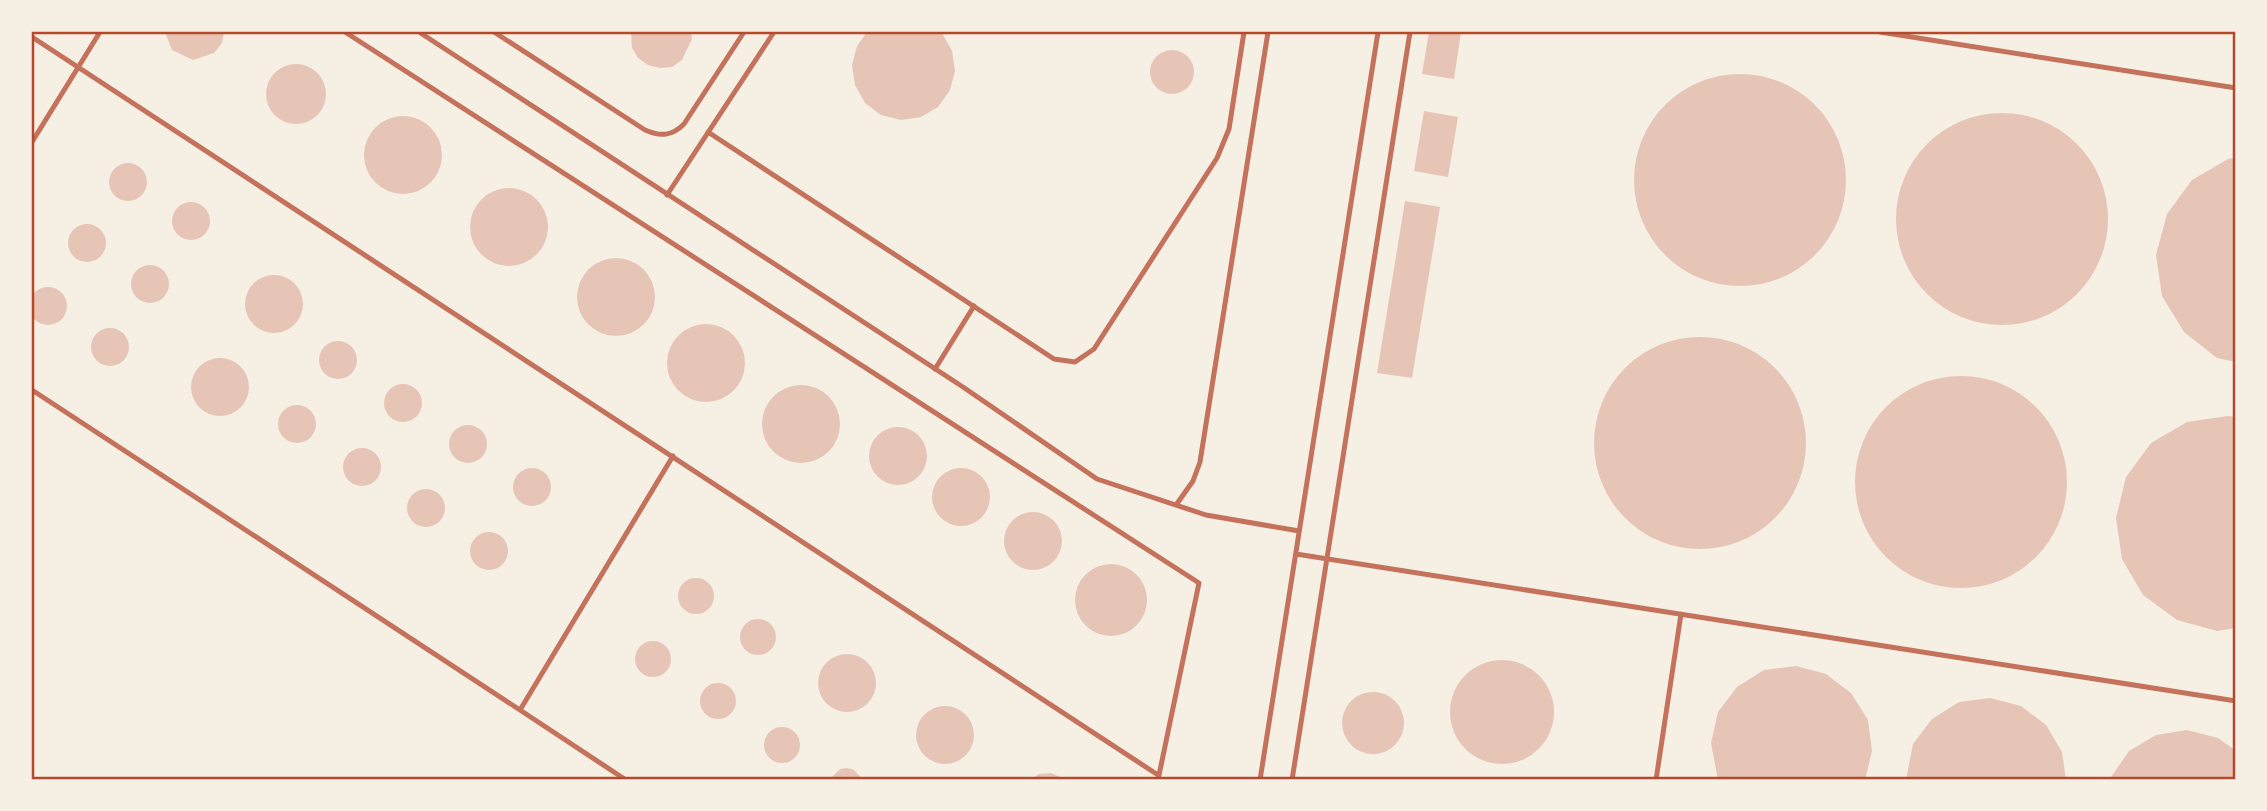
<svg xmlns="http://www.w3.org/2000/svg" width="2267" height="811" font-family="Inter,sans-serif">
	<style>
		.building { fill: #e6c5b7 }
		.lines { fill: none; stroke-linecap: round; stroke-linejoin: round }
		.service { stroke: #c5725c; stroke-width: 5 }
		.neatline { fill: none; stroke: #b5482f; stroke-width: 2.5 }
	</style>
	<rect width="100%" height="100%" fill="#f6efe4"/>
	<!-- building -->
	<path class="building" d="M 165,32 L 224,32 L 222,43 L 214,53 L 193,60 L 172,50 Z
		M 631,32 L 691,32 L 692,39 L 682,60 L 672,67 L 660,68 L 648,65 L 638,58 L 632,48 Z
		M 867,32 L 942,33 L 952,51 L 955,71 L 950,90 L 938,107 L 921,117 L 901,120 L 881,115 L 865,103 L 855,85 L 852,65 L 857,46 Z
		M 1429,32 L 1461,32 L 1454,79 L 1422,74 Z
		M1150 72a22 22 0 1 1 44 0a22 22 0 1 1-44 0Z
		M266 94a30 30 0 1 1 60 0a30 30 0 1 1-60 0Z
		M1634 180a106 106 0 1 1 212 0a106 106 0 1 1-212 0Z
		M 1424,111 L 1458,117 L 1448,177 L 1414,171 Z
		M1896 219a106 106 0 1 1 212 0a106 106 0 1 1-212 0Z
		M364 155a39 39 0 1 1 78 0a39 39 0 1 1-78 0Z
		M 2236,158 L 2236,362 L 2217,358 L 2184,332 L 2162,296 L 2156,255 L 2167,214 L 2192,180 L 2228,159 Z
		M109 182a19 19 0 1 1 38 0a19 19 0 1 1-38 0Z
		M470 227a39 39 0 1 1 78 0a39 39 0 1 1-78 0Z
		M 1405,201 L 1440,207 L 1412,378 L 1377,373 Z
		M172 221a19 19 0 1 1 38 0a19 19 0 1 1-38 0Z
		M68 243a19 19 0 1 1 38 0a19 19 0 1 1-38 0Z
		M577 297a39 39 0 1 1 78 0a39 39 0 1 1-78 0Z
		M131 284a19 19 0 1 1 38 0a19 19 0 1 1-38 0Z
		M245 304a29 29 0 1 1 58 0a29 29 0 1 1-58 0Z
		M29 306a19 19 0 1 1 38 0a19 19 0 1 1-38 0Z
		M667 363a39 39 0 1 1 78 0a39 39 0 1 1-78 0Z
		M91 347a19 19 0 1 1 38 0a19 19 0 1 1-38 0Z
		M1594 443a106 106 0 1 1 212 0a106 106 0 1 1-212 0Z
		M319 360a19 19 0 1 1 38 0a19 19 0 1 1-38 0Z
		M191 387a29 29 0 1 1 58 0a29 29 0 1 1-58 0Z
		M1855 482a106 106 0 1 1 212 0a106 106 0 1 1-212 0Z
		M384 403a19 19 0 1 1 38 0a19 19 0 1 1-38 0Z
		M762 424a39 39 0 1 1 78 0a39 39 0 1 1-78 0Z
		M278 424a19 19 0 1 1 38 0a19 19 0 1 1-38 0Z
		M 2228,416 L 2236,417 L 2236,628 L 2217,631 L 2177,620 L 2143,595 L 2122,559 L 2116,518 L 2126,477 L 2151,443 L 2187,422 Z
		M449 444a19 19 0 1 1 38 0a19 19 0 1 1-38 0Z
		M869 456a29 29 0 1 1 58 0a29 29 0 1 1-58 0Z
		M343 467a19 19 0 1 1 38 0a19 19 0 1 1-38 0Z
		M513 487a19 19 0 1 1 38 0a19 19 0 1 1-38 0Z
		M932 497a29 29 0 1 1 58 0a29 29 0 1 1-58 0Z
		M407 508a19 19 0 1 1 38 0a19 19 0 1 1-38 0Z
		M1004 541a29 29 0 1 1 58 0a29 29 0 1 1-58 0Z
		M470 551a19 19 0 1 1 38 0a19 19 0 1 1-38 0Z
		M1075 600a36 36 0 1 1 72 0a36 36 0 1 1-72 0Z
		M678 596a18 18 0 1 1 36 0a18 18 0 1 1-36 0Z
		M740 637a18 18 0 1 1 36 0a18 18 0 1 1-36 0Z
		M635 659a18 18 0 1 1 36 0a18 18 0 1 1-36 0Z
		M818 683a29 29 0 1 1 58 0a29 29 0 1 1-58 0Z
		M1450 712a52 52 0 1 1 104 0a52 52 0 1 1-104 0Z
		M 1796,666 L 1826,674 L 1851,693 L 1868,720 L 1872,751 L 1865,780 L 1718,780 L 1711,743 L 1718,712 L 1737,687 L 1764,670 Z
		M700 701a18 18 0 1 1 36 0a18 18 0 1 1-36 0Z
		M1342 723a31 31 0 1 1 62 0a31 31 0 1 1-62 0Z
		M 1990,698 L 2021,706 L 2046,725 L 2062,752 L 2066,780 L 1906,780 L 1913,744 L 1932,719 L 1959,702 Z
		M916 735a29 29 0 1 1 58 0a29 29 0 1 1-58 0Z
		M764 745a18 18 0 1 1 36 0a18 18 0 1 1-36 0Z
		M 2187,730 L 2218,738 L 2236,751 L 2236,780 L 2109,780 L 2129,751 L 2156,735 Z
		M 847,768 L 854,770 L 863,780 L 829,780 L 840,769 Z
		M 1051,773 L 1067,780 L 1030,780 L 1039,774 Z"/>
	<g class="lines">
		<!-- service -->
		<path class="service" d="M 345,32 L 1199,583 L 1158,780
			M 419,32 L 963,387 L 1097,479 L 1206,515 L 1299,531
			M 494,32 L 645,130 C 661,137 672,136 684,124 L 744,32
			M 1880,32 L 2236,88
			M 32,37 L 1158,775
			M 708,132 L 1054,359 L 1075,362 L 1094,349 L 1217,158 L 1229,129 L 1244,32
			M 32,142 L 100,32
			M 667,195 L 774,32
			M 935,369 L 974,306
			M 32,390 L 520,710 L 673,456
			M 1176,505 L 1193,481 L 1200,462 L 1268,32
			M 1296,554 L 2236,701
			M 520,710 L 626,780
			M 1260,780 L 1378,32
			M 1292,780 L 1410,32
			M 1656,780 L 1681,614"/>
	</g>
	<!-- border -->
	<rect width="2267" height="811" fill="none" stroke="#f6efe4" stroke-width="66"/>
	<rect x="33" y="33" width="2201" height="745" class="neatline"/>
</svg>
